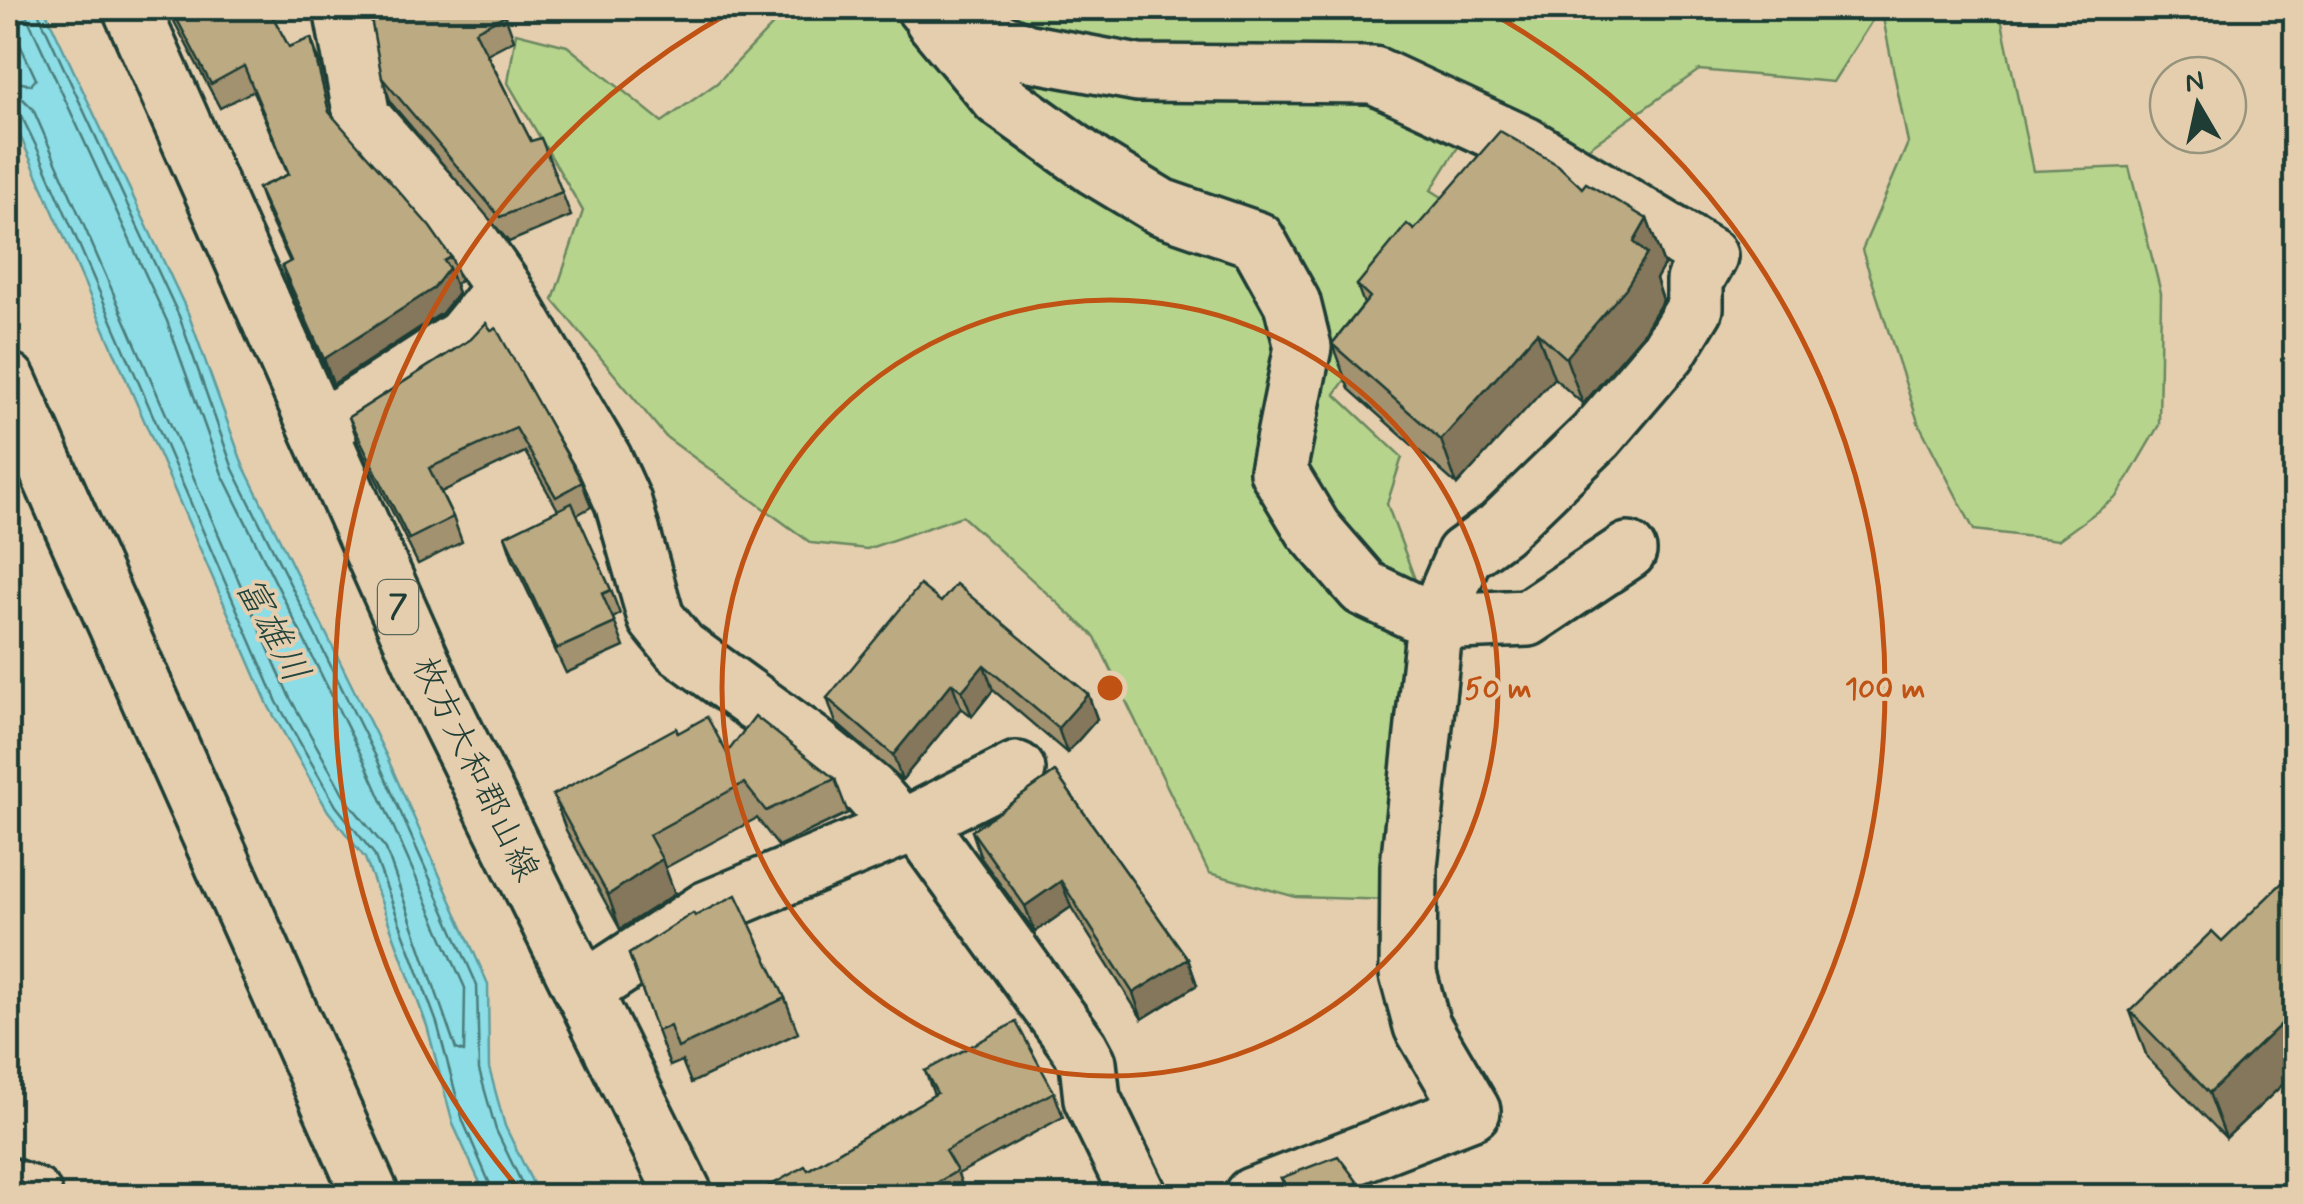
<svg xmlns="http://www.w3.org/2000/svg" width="2303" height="1204" font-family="Mynerve,'Klee One',sans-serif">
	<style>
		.green { fill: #b7d48d; stroke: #6b8860; stroke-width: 2.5 }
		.water { fill: #8cdde5; stroke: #609d9e; stroke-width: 2.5 }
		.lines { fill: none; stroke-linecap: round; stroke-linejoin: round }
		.shore { stroke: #4b7d7b; stroke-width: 2.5 }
		.street-casing { stroke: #1f3d34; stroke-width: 62 }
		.primary-casing { stroke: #1f3d34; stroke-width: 62 }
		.street { stroke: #e5ceae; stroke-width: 55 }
		.primary { stroke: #e5ceae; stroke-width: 55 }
		.wall { fill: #a29270; stroke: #1f3d34; stroke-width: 2.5 }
		.shaded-wall { fill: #84775b; stroke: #1f3d34; stroke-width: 2.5 }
		.building { fill: #bcaa82; stroke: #1f3d34; stroke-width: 2.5 }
		.ring { fill: none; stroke: #c05314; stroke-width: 5 }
		.labels { text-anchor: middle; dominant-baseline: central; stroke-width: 8; stroke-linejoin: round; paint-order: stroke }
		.shield { fill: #e5ceae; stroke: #5a6859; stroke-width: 2.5 }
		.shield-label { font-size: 32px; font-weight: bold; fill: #1f3d34 }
		.street-label { font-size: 35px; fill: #1f3d34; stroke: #e5ceae }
		.water-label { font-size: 38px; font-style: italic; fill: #24453d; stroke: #e5ceae }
		.centre { fill: #c05314; stroke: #e5ceae; stroke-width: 5 }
		.ring-label { font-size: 30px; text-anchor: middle; font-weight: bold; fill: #c05314; stroke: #e5ceae; stroke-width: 8; stroke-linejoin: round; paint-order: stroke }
	</style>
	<rect width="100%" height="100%" fill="#e5ceae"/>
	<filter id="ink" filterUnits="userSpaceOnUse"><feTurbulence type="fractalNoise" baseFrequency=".01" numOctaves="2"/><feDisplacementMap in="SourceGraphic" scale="20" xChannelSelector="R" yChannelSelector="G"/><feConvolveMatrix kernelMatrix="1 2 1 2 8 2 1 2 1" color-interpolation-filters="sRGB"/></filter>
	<g filter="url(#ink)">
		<!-- green -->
		<path class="green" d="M 789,8 L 1880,8 L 1833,82 L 1699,70 L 1580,154 L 1463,139 L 1431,190 L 1464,211 L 1335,394 L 1402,457 L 1387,504 L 1417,585 L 1392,900 L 1296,897 L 1209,873 L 1095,637 L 962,516 L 867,549 L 811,543 L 666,437 L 553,300 L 583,211 L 508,83 L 516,33 L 567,46 L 662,122 L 717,83 Z
			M 1881,8 L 1999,8 L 2033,171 L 2129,167 L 2161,293 L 2159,425 L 2117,497 L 2058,540 L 1974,530 L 1918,422 L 1862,250 L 1908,143 Z"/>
		<!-- water -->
		<path class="water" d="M 8,8 L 44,8 L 188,313 L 243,465 L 386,755 L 488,984 L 489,1068 L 505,1126 L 539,1196 L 486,1196 L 453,1124 L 427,1026 L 365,858 L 328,811 L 269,707 L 8,108 Z"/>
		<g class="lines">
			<!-- shore -->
			<path class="shore" d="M 36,8 L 179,316 L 233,469 L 377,759 L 477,985 L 479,1070 L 496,1130 L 528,1196
				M 8,80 L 31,85 L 36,79 L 11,25 L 8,8
				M 8,95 L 22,98 L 33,109 L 289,696 L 346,799 L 386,849 L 456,1049 L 464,1052 L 465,988 L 366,765 L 222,474 L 167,321 L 23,8
				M 8,107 L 20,113 L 38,150 L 277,702 L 336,806 L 374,854 L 437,1023 L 463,1121 L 495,1196"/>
			<defs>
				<path id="street" d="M 342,8 L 362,117 L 464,232 L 503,288 L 604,460 L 623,502 L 656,618 L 680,648 L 811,743 L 869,790 L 902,828
					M 925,8 L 1025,52 L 1138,73 L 1374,75 L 1525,145 L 1709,256 L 1695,281 L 1695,308 L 1668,352 L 1596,436 L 1500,529 L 1464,555 L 1435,622 L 1409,866 L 1408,974 L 1422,1026 L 1472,1111 L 1252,1196
					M 933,19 L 1000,99 L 1095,167 L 1161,207 L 1257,240 L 1292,303 L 1303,347 L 1278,471 L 1313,529 L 1364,588 L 1435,622 L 1528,618 L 1628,551
					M 319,430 L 463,337 L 503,288
					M 916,821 L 1080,1048 L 1088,1063 L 1092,1099 L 1139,1196
					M 583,991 L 708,909 L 902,828 L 1017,770
					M 8,1186 L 34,1196"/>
				<path id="primary" d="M 131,8 L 438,698 L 685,1196
					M 8,381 L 371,1196"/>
			</defs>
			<!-- street casing -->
			<use href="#street" class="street-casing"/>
			<!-- primary casing -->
			<use href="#primary" class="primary-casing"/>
			<!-- street -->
			<use href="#street" class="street"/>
			<!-- primary -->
			<use href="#primary" class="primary"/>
		</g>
		<!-- wall -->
		<path class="wall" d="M 167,8 L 268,8 L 289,47 L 320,63 L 333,117 L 451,257 L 460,281 L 455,284 L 458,293 L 442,313 L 333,384 L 291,291 L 282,266 L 290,262 L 267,213 L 258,188 L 288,175 L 253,91 L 220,108 Z
			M 505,15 L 514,40 L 487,54 L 531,141 L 562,192 L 571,216 L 509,242 L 391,103 L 382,78 Z
			M 1582,188 L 1647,219 L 1664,265 L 1656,279 L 1663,300 L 1643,334 L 1583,404 L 1554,378 L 1457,485 L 1349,389 L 1332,344 L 1364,304 L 1357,285 L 1414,230 Z
			M 471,339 L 582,482 L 591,507 L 577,515 L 611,590 L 620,614 L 613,618 L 624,647 L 566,673 L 513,560 L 505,536 L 558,510 L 525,452 L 441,492 L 453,517 L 462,542 L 418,564 L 358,442 L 349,417 Z
			M 941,602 L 1088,694 L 1097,719 L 1067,753 L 993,690 L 972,716 L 961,708 L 902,780 L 836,723 L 827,698 Z
			M 678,733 L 727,753 L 835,779 L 848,813 L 778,846 L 757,818 L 665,868 L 675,894 L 620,929 L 566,830 L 553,795 Z
			M 1055,772 L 1188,959 L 1197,985 L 1142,1019 L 1071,907 L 1035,932 L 981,858 L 972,831 Z
			M 2296,888 L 2296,1072 L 2226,1138 L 2147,1057 L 2130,1011 Z
			M 695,916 L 785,998 L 798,1033 L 691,1083 L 682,1061 L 670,1066 L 629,954 Z
			M 925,1071 L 1054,1092 L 1063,1117 L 958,1174 L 966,1196 L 752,1196 L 808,1170 L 934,1095 Z
			M 1281,1178 L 1368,1196 L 1288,1196 Z"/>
		<!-- shaded-wall -->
		<path class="shaded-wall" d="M 311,38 L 320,63 L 338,137 L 329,112 Z
			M 1647,219 L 1664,265 L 1656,279 L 1663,300 L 1643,334 L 1583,404 L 1566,358 Z
			M 449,268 L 458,293 L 442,313 L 333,384 L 324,359 Z
			M 1537,332 L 1554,378 L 1457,485 L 1441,440 Z
			M 984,665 L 993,690 L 972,716 L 962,691 Z
			M 952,683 L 961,708 L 902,780 L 893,755 Z
			M 1088,694 L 1097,719 L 1067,753 L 1058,728 Z
			M 662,859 L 675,894 L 620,929 L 608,895 Z
			M 1061,881 L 1071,907 L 1035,932 L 1025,906 Z
			M 1188,959 L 1197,985 L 1142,1019 L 1133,993 Z
			M 2296,1010 L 2296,1072 L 2226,1138 L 2209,1093 Z"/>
		<!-- building -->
		<path class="building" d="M 171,8 L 268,8 L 289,47 L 311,38 L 329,112 L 430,227 L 451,257 L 444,261 L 449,268 L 433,289 L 324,359 L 282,266 L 291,261 L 258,188 L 289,174 L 244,66 L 211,84 Z
			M 369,8 L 501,8 L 505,15 L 475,31 L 531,141 L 541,138 L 562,192 L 500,217 L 382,78 Z
			M 1500,131 L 1558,165 L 1582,188 L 1586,183 L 1647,219 L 1634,242 L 1647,254 L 1626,288 L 1566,358 L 1537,332 L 1441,440 L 1332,344 L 1370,297 L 1357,285 L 1407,224 L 1414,230 Z
			M 486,323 L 491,330 L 496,328 L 582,482 L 556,497 L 516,428 L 429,468 L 453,517 L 409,539 L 349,417 L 471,339 Z
			M 572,503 L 611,590 L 602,594 L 615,623 L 557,649 L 505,536 Z
			M 956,584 L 1088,694 L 1058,728 L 984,665 L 962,691 L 952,683 L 893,755 L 827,698 L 920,585 L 941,602 Z
			M 755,716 L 835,779 L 766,811 L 744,783 L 649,835 L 662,859 L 608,895 L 553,795 L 676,728 L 678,733 L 707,717 L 727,753 Z
			M 1055,772 L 1188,959 L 1133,993 L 1061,881 L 1025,906 L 972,831 Z
			M 2287,878 L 2296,888 L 2296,1010 L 2209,1093 L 2130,1011 L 2212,931 L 2222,941 Z
			M 736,895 L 785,998 L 678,1048 L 670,1026 L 657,1031 L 629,954 L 693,913 L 695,916 Z
			M 1016,1022 L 1054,1092 L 945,1151 L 957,1171 L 923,1191 L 926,1196 L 752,1196 L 805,1166 L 808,1170 L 937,1093 L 925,1071 Z
			M 1338,1156 L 1368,1196 L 1291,1196 L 1293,1194 L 1281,1178 Z"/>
	</g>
	<!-- distance rings -->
	<g class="ring">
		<circle cx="1110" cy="688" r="388"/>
		<path d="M525 1196A775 775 0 0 1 734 10M1486 10A775 775 0 0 1 1695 1196"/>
	</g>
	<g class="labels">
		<!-- shield labels -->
		<rect class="shield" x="378" y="580" width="40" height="54" rx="8"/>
		<g class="shield-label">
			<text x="398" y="607">7</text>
		</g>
		<!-- street labels -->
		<g class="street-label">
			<text transform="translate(475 769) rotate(64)">枚方大和郡山線</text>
		</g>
		<!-- water labels -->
		<g class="water-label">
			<text transform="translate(271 630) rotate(62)">富雄川</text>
		</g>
	</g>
	<circle cx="1110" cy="688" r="15" class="centre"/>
	<g class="ring-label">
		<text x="1498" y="698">50 m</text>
		<text x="1885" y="698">100 m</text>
	</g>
	<!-- margin -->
	<rect width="2303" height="1204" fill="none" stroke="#e5ceae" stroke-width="40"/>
	<rect x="20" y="20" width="2263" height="1164" fill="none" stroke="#1f3d34" stroke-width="4" filter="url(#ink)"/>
	<!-- north arrow -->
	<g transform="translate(2198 105) rotate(351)"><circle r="48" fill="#e5ceae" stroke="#96947d" stroke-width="2.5"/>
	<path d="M0-8L18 38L0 25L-18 38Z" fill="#1f3d34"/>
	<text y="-15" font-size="28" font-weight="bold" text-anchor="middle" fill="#1f3d34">N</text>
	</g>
</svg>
